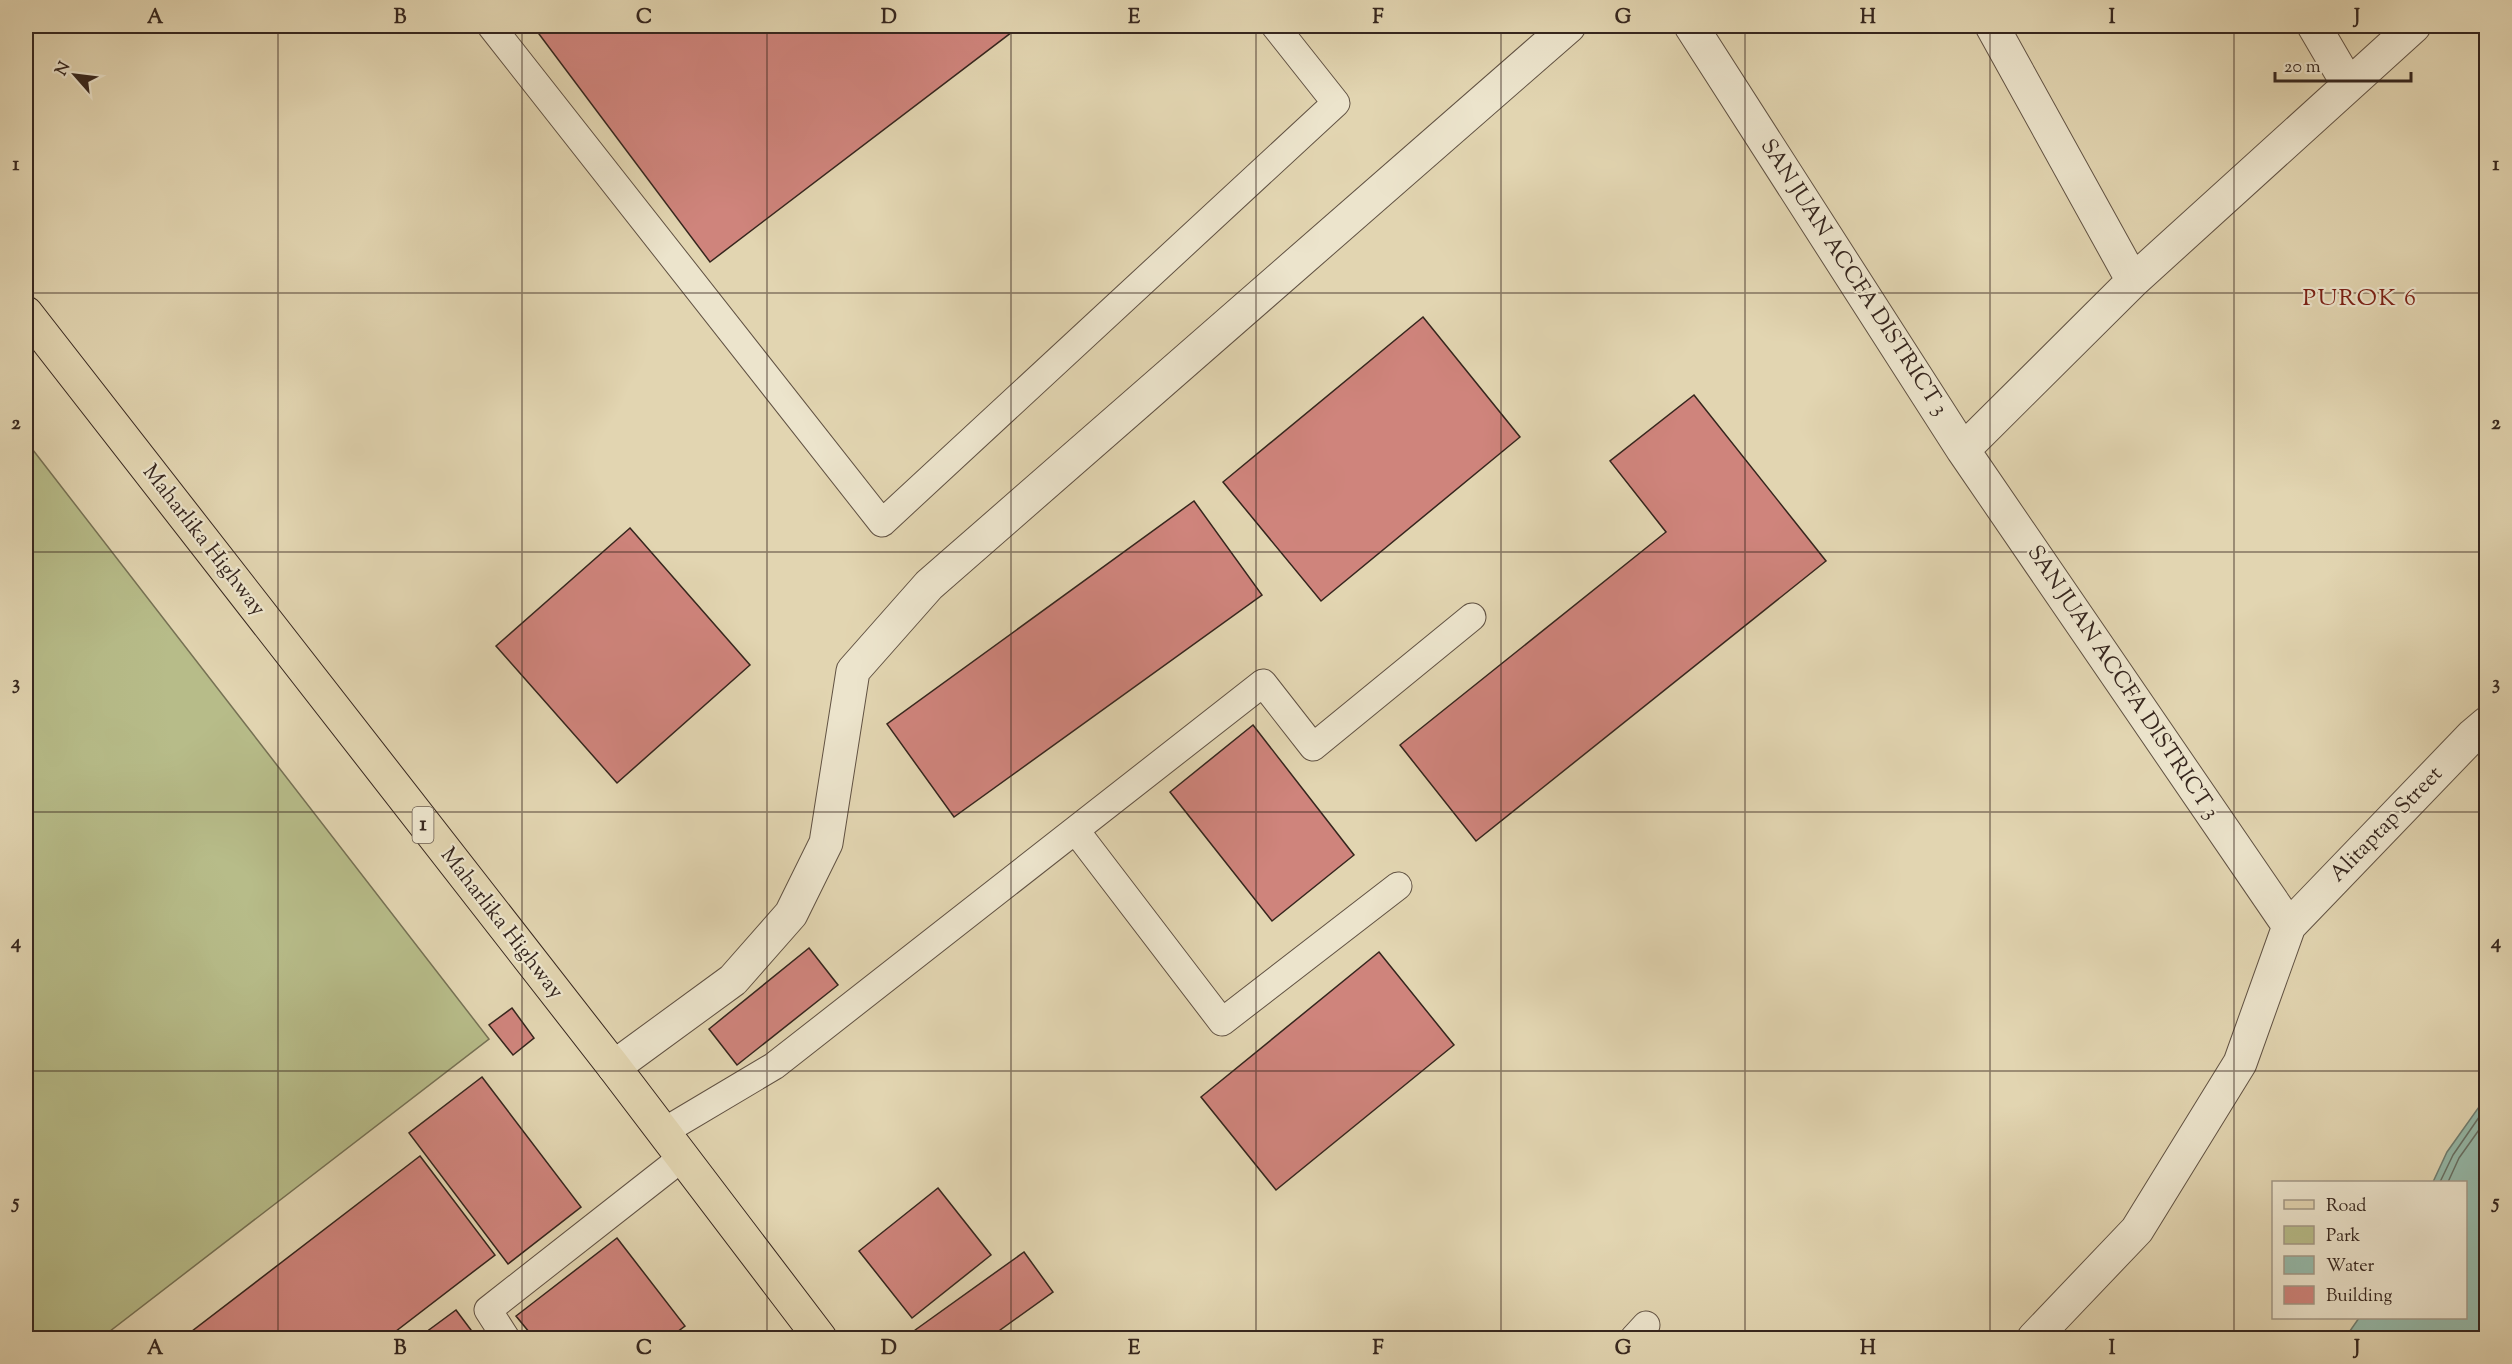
<svg xmlns="http://www.w3.org/2000/svg" width="2512" height="1364" font-family="'Sorts Mill Goudy',serif">
	<style>
		.green { fill: #b7bc89; stroke: #767154; stroke-width: 1.5 }
		.water { fill: #95b9a9; stroke: #6f7e71; stroke-width: 1.5 }
		.lines { fill: none; stroke-linecap: round; stroke-linejoin: round }
		.shore { stroke: #667064; stroke-width: 1.5 }
		.building { fill: #cf847c; stroke: #36261e; stroke-width: 1.5 }
		.service-casing { stroke: #615243; stroke-width: 29 }
		.minor-casing { stroke: #615243; stroke-width: 35 }
		.tertiary-casing { stroke: #615243; stroke-width: 35 }
		.primary-casing { stroke: #36261e; stroke-width: 35 }
		.service { stroke: #ece4cc; stroke-width: 27 }
		.minor { stroke: #ece4cc; stroke-width: 33 }
		.tertiary { stroke: #ece4cc; stroke-width: 33 }
		.primary { stroke: #e2d5b1; stroke-width: 33 }
		.grid { fill: none; stroke: #36261e; stroke-width: 1.5; stroke-opacity: 0.55 }
		.labels { text-anchor: middle; dominant-baseline: central; stroke-width: 4.5; stroke-linejoin: round; paint-order: stroke }
		.shield { fill: #ece4cc; stroke: #6d5f52; stroke-width: 1.5 }
		.shield-label { font-size: 21px; font-weight: bold; fill: #36261e }
		.street-label { font-size: 22px; fill: #36261e; stroke: #ece4cc }
		.neighbourhood-label { font-size: 24px; letter-spacing: 1.5px; fill: #7a1f14; stroke: #ece4cc }
		.neatline { fill: none; stroke: #36261e; stroke-width: 2 }
		.grid-label { font-size: 20px; text-anchor: middle; font-weight: bold; fill: #36261e }
	</style>
	<rect width="100%" height="100%" fill="#e2d5b1"/>
	<filter id="stains"><feTurbulence type="fractalNoise" baseFrequency=".00333" numOctaves="4"/><feColorMatrix values="0 0 0 0 .2 0 0 0 0 .09 0 0 0 0 .02 0 0 0 .5 -.17"/></filter>
	<radialGradient id="worn" r=".72"><stop offset=".6" stop-color="#630" stop-opacity="0"/><stop offset="1" stop-color="#630" stop-opacity=".3"/></radialGradient>
	<!-- green -->
	<path class="green" d="M 26,441 L 489,1039 L 101,1338 L 26,1338 Z"/>
	<!-- water -->
	<path class="water" d="M 2486,1097 L 2486,1338 L 2345,1338 L 2359,1318 L 2466,1318 L 2466,1182 L 2433,1182 L 2447,1152 Z"/>
	<g class="lines">
		<!-- shore -->
		<path class="shore" d="M 2440,1182 L 2453,1155 L 2486,1107
			M 2448,1182 L 2459,1158 L 2486,1120"/>
	</g>
	<!-- building -->
	<path class="building" d="M 533,26 L 1020,26 L 710,262 Z
		M 1423,317 L 1520,437 L 1321,601 L 1223,482 Z
		M 1694,395 L 1826,561 L 1476,841 L 1400,745 L 1666,532 L 1610,461 Z
		M 1194,501 L 1262,595 L 954,817 L 887,724 Z
		M 630,528 L 750,665 L 617,783 L 496,646 Z
		M 1253,725 L 1354,855 L 1272,921 L 1170,792 Z
		M 809,948 L 838,985 L 737,1065 L 709,1029 Z
		M 1379,952 L 1454,1045 L 1276,1190 L 1201,1097 Z
		M 512,1008 L 534,1038 L 513,1055 L 489,1025 Z
		M 482,1077 L 581,1207 L 508,1264 L 409,1133 Z
		M 420,1156 L 495,1255 L 387,1338 L 183,1338 Z
		M 938,1188 L 991,1255 L 912,1318 L 859,1251 Z
		M 617,1238 L 685,1326 L 669,1338 L 534,1338 L 516,1316 Z
		M 1024,1252 L 1053,1292 L 989,1338 L 916,1338 L 911,1333 Z
		M 456,1310 L 477,1338 L 418,1338 Z"/>
	<g class="lines">
		<defs>
			<path id="service" d="M 491,26 L 882,523 L 1336,103 L 1275,26
				M 1076,831 L 1222,1022 L 1398,886
				M 663,1132 L 774,1066 L 1263,683 L 1313,747 L 1472,617
				M 506,1338 L 488,1310 L 683,1157
				M 1634,1338 L 1646,1325"/>
			<path id="minor" d="M 1691,26 L 1963,450 L 2289,926 L 2240,1063 L 2137,1230 L 2034,1338
				M 1992,26 L 2133,281
				M 2314,26 L 2348,84
				M 1963,450 L 2133,281 L 2414,26
				M 2289,926 L 2473,735 L 2486,724"/>
			<path id="tertiary" d="M 614,1067 L 733,980 L 791,914 L 826,843 L 853,671 L 929,585 L 1569,26"/>
			<path id="primary" d="M 26,313 L 614,1067 L 820,1338"/>
		</defs>
		<!-- service casing -->
		<use href="#service" class="service-casing"/>
		<!-- minor casing -->
		<use href="#minor" class="minor-casing"/>
		<!-- tertiary casing -->
		<use href="#tertiary" class="tertiary-casing"/>
		<!-- primary casing -->
		<use href="#primary" class="primary-casing"/>
		<!-- service -->
		<use href="#service" class="service"/>
		<!-- minor -->
		<use href="#minor" class="minor"/>
		<!-- tertiary -->
		<use href="#tertiary" class="tertiary"/>
		<!-- primary -->
		<use href="#primary" class="primary"/>
	</g>
	<!-- grid -->
	<path class="grid" d="M 278,26 L 278,1338M 522,26 L 522,1338M 767,26 L 767,1338M 1011,26 L 1011,1338M 1256,26 L 1256,1338M 1501,26 L 1501,1338M 1745,26 L 1745,1338M 1990,26 L 1990,1338M 2234,26 L 2234,1338M 26,293 L 2486,293M 26,552 L 2486,552M 26,812 L 2486,812M 26,1071 L 2486,1071"/>
	<g class="labels">
		<!-- shield labels -->
		<rect class="shield" x="412.5" y="807" width="21" height="36" rx="4.5"/>
		<g class="shield-label">
			<text x="423" y="825">1</text>
		</g>
		<!-- street labels -->
		<g class="street-label">
			<text transform="translate(1853 278) rotate(57)">SAN JUAN ACCFA DISTRICT 3</text>
			<text transform="translate(203 541) rotate(52)">Maharlika Highway</text>
			<text transform="translate(2122 683) rotate(56)">SAN JUAN ACCFA DISTRICT 3</text>
			<text transform="translate(2387 825) rotate(-46)">Alitaptap Street</text>
			<text transform="translate(501 924) rotate(52)">Maharlika Highway</text>
		</g>
		<!-- neighbourhood labels -->
		<g class="neighbourhood-label">
			<text x="2360" y="299">PUROK 6</text>
		</g>
	</g>
	<!-- margin -->
	<rect width="2512" height="1364" fill="none" stroke="#e2d5b1" stroke-width="66"/>
	<!-- legend -->
	<rect x="2272" y="1181" width="195" height="138" fill="#ece4cc" stroke="#a39886" stroke-width="1.5"/>
	<rect x="2284" y="1200" width="30" height="9" fill="#e2d5b1" stroke="#a39886" stroke-width="1.5"/>
	<text x="2326" y="1211" font-size="18" fill="#36261e">Road</text>
	<rect x="2284" y="1226" width="30" height="18" fill="#b7bc89" stroke="#a39886" stroke-width="1.5"/>
	<text x="2326" y="1241" font-size="18" fill="#36261e">Park</text>
	<rect x="2284" y="1256" width="30" height="18" fill="#95b9a9" stroke="#a39886" stroke-width="1.5"/>
	<text x="2326" y="1271" font-size="18" fill="#36261e">Water</text>
	<rect x="2284" y="1286" width="30" height="18" fill="#cf847c" stroke="#a39886" stroke-width="1.5"/>
	<text x="2326" y="1301" font-size="18" fill="#36261e">Building</text>
	<!-- north arrow -->
	<g transform="translate(75 75) rotate(298)" stroke="#ece4cc" stroke-width="4.5" paint-order="stroke">
	<path d="M0-4.5L10 22L0 15L-10 22Z" fill="#36261e"/>
	<text y="-9" font-size="16" font-weight="bold" text-anchor="middle" fill="#36261e">N</text>
	</g>
	<!-- scale -->
	<path d="M2275 72v9h136v-9" fill="none" stroke="#36261e" stroke-width="3"/>
	<text x="2284" y="72" font-size="18" fill="#36261e" stroke="#ece4cc" stroke-width="4.5" paint-order="stroke">20 m</text>
	<rect x="33" y="33" width="2446" height="1298" class="neatline"/>
	<g class="grid-label">
		<text x="155" y="23">A</text>
		<text x="400" y="23">B</text>
		<text x="644" y="23">C</text>
		<text x="889" y="23">D</text>
		<text x="1134" y="23">E</text>
		<text x="1378" y="23">F</text>
		<text x="1623" y="23">G</text>
		<text x="1868" y="23">H</text>
		<text x="2112" y="23">I</text>
		<text x="2357" y="23">J</text>
		<text x="16" y="170">1</text>
		<text x="2496" y="170">1</text>
		<text x="16" y="429">2</text>
		<text x="2496" y="429">2</text>
		<text x="16" y="689">3</text>
		<text x="2496" y="689">3</text>
		<text x="16" y="948">4</text>
		<text x="2496" y="948">4</text>
		<text x="16" y="1208">5</text>
		<text x="2496" y="1208">5</text>
		<text x="155" y="1354">A</text>
		<text x="400" y="1354">B</text>
		<text x="644" y="1354">C</text>
		<text x="889" y="1354">D</text>
		<text x="1134" y="1354">E</text>
		<text x="1378" y="1354">F</text>
		<text x="1623" y="1354">G</text>
		<text x="1868" y="1354">H</text>
		<text x="2112" y="1354">I</text>
		<text x="2357" y="1354">J</text>
	</g>
	<rect width="100%" height="100%" filter="url(#stains)"/>
	<rect width="100%" height="100%" fill="url(#worn)"/>
</svg>
